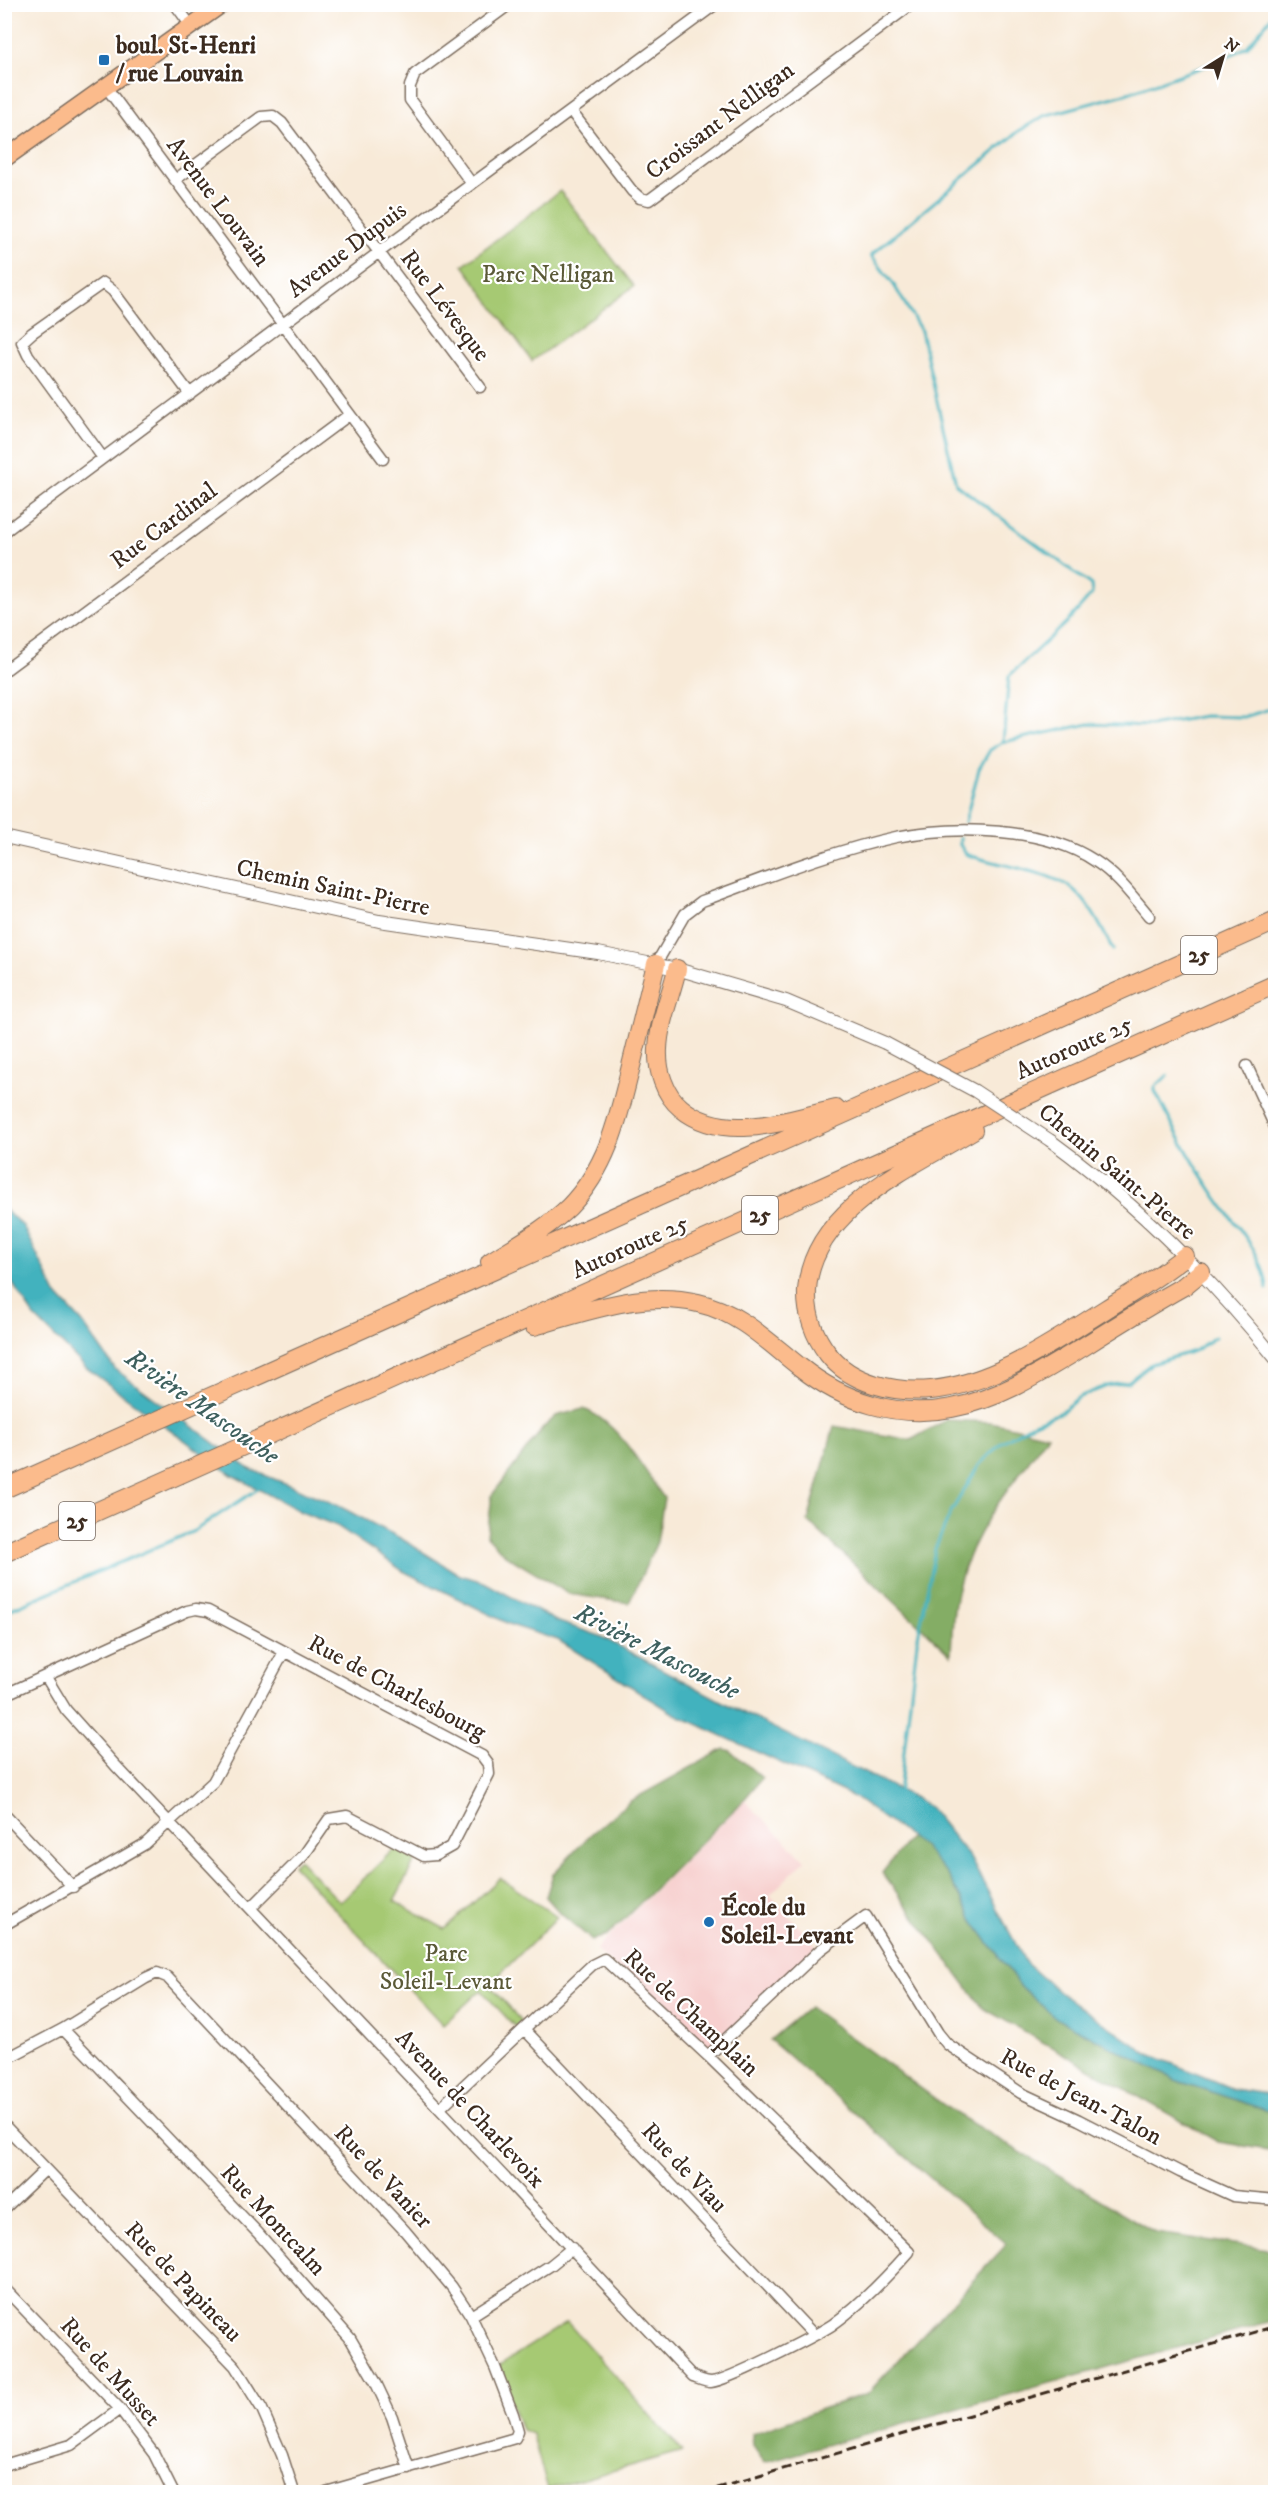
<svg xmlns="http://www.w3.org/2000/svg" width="1280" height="2497" font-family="'IM FELL DW Pica',serif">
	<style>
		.built { fill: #f7d0cf }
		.green { fill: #a6c973; stroke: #707a48; stroke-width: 1.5 }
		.forest { fill: #84ad65; stroke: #606c42; stroke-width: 1.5 }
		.water { fill: #43b2be; stroke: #3f6e6e; stroke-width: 1.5 }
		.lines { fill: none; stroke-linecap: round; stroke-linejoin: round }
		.stream { stroke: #43b2be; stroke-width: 3 }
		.minor-casing { stroke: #7d6d5f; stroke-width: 13 }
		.tertiary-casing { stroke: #7d6d5f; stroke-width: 14 }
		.primary-casing { stroke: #7d6d5f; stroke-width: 19 }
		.motorway-casing { stroke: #7d6d5f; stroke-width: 20 }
		.minor { stroke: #fff; stroke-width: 10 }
		.tertiary { stroke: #fff; stroke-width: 12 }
		.primary { stroke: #fbbb8c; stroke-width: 16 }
		.motorway { stroke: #fbbb8c; stroke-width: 18 }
		.rail { stroke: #3b2a1e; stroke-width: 3; stroke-dasharray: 9 4.5; stroke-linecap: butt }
		.tertiary-bridge-casing { stroke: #7d6d5f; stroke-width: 14; stroke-linecap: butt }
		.tertiary-bridge { stroke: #fff; stroke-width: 12 }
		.poi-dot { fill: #1f6fb2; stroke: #fff; stroke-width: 2 }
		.labels { text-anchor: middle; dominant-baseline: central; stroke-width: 4.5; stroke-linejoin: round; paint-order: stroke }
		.shield { fill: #fff; stroke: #766a62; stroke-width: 1.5 }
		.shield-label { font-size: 22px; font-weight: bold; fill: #3b2a1e }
		.poi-label { font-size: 24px; font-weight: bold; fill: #3b2a1e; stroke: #fff; text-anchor: start }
		.street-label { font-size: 24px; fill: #3b2a1e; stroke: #fff }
		.park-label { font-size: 24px; fill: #5b5a38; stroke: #fff }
		.water-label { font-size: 26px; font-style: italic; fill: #3e605e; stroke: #fff }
	</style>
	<rect width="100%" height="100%" fill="#fff"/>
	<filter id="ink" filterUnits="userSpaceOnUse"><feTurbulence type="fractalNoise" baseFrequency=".0167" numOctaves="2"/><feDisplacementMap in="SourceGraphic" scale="12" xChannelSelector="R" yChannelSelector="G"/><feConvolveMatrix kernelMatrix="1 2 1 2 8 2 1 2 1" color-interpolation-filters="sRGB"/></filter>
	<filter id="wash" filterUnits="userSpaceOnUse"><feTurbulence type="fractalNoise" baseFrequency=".008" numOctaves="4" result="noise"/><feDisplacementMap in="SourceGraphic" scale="24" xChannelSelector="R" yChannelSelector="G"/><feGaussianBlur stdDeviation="1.35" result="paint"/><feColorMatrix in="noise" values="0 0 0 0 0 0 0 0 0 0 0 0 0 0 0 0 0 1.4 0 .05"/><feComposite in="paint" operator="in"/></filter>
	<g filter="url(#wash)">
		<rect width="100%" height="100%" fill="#f8ead8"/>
		<!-- built -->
		<path class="built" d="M 745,1801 L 805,1860 L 770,1895 L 820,1950 L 710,2053 L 596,1950 Z"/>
		<!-- green -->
		<path class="green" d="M 560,191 L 634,286 L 532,361 L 463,265 Z
			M 398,1840 L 420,1851 L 394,1901 L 445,1929 L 500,1878 L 557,1917 L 489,1985 L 521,2021 L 515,2027 L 481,1990 L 443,2025 L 293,1865 L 299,1859 L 340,1902 L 393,1850 Z
			M 567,2322 L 682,2451 L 548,2489 L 532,2434 L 521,2430 L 498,2366 Z"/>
		<!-- forest -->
		<path class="forest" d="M 583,1409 C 617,1420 644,1470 664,1498 L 657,1542 L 629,1603 L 569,1594 L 505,1555 L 487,1536 L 492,1495 L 543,1428 L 556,1416 Z
			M 946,1420 L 991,1422 L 1048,1435 C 1016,1480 977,1523 961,1577 C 953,1602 952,1629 951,1655 L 808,1521 L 834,1426 L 911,1440 Z
			M 724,1749 L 731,1751 L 762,1778 L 742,1802 L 607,1936 L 592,1940 L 561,1914 L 546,1897 L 553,1874 L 590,1835 L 630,1801 Z
			M 911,1836 L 924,1847 L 949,1877 L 974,1922 L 1021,1987 L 1056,2018 L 1175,2080 L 1275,2113 L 1275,2151 L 1218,2142 L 983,2008 L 882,1873 Z
			M 809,2007 L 955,2113 L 1156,2233 L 1275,2250 L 1275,2321 L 764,2462 L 753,2446 L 752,2433 L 868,2393 L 1007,2244 L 770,2040 Z"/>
		<!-- water -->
		<path class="water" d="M 4,1209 L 23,1226 L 56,1294 L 82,1322 L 115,1369 L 250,1469 L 335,1504 L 402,1539 L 460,1575 L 484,1582 L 556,1621 L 600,1636 L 736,1709 L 917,1799 L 930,1808 L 970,1858 L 1026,1963 L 1059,1992 L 1147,2053 L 1233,2089 L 1275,2095 L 1275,2113 L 1175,2080 L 1056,2018 L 1021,1987 L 974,1922 L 949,1877 L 924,1847 L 852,1796 L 673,1713 L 558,1640 L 511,1625 L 403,1571 L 337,1526 L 301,1512 L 232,1475 L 85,1367 L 33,1315 L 5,1272 Z"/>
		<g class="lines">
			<!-- stream -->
			<path class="stream" d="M 1003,742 L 1009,676 L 1071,618 L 1092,594 L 1091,585 L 956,484 L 921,331 L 894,285 L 871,255 L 1019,131 L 1044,116 L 1125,94 L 1217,62 L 1247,47 L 1276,11
				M 965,822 L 979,769 L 990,750 L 1003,742 L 1089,724 L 1151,726 L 1204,716 L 1244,717 L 1276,707
				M 960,837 L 960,845 L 966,854 C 996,866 1059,871 1079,895 C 1094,911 1103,931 1113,950
				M 1168,1075 L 1155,1087 L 1155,1091 C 1172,1126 1191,1160 1213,1192 C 1232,1222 1265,1253 1267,1289
				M 4,1612 L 194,1531 L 258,1489
				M 899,1794 L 917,1642 L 935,1549 L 951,1512 L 979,1465 L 1002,1442 L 1034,1423 L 1060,1413 L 1079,1397 L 1107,1386 L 1128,1382 L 1151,1364 L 1194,1351 L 1215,1337"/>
		</g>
	</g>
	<g filter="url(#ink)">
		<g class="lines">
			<defs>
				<path id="minor" d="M 175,4 L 191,26
					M 106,87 L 383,459
					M 571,111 L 632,191 L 640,198 L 649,200 L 912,4
					M 175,180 L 261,117 L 273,116 L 282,123 L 480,387
					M 472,184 L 410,100 L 410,86 L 415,74 L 510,4
					M 103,458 L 28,355 L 22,342 L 32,333 L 103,283 L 113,291 L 190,394
					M 4,532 L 378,253 L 716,4
					M 4,671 L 349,415
					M 656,964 L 685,914 L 702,901 C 765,878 831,851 896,837 C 956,825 1044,827 1095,861 C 1117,875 1133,897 1149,916
					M 1247,1066 L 1276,1129
					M 46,1677 L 66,1710 L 115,1765 L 693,2377 C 699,2379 706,2382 711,2382 C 727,2381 815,2336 832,2325 C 860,2305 886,2278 909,2252 L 708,2056 L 604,1959 L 592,1965 L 440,2108
					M 4,1695 L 187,1611 L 196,1609 L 208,1611 L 482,1756 L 488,1764 L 489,1774 L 452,1846 L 436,1855 L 424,1856 L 347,1816 L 329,1819 L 304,1855 L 252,1907
					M 4,1814 L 73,1887
					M 4,1925 L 145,1844 L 213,1782 L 284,1652
					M 63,2029 L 258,2233 L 350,2338 L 375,2381 L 392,2417 L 409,2469
					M 525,2030 L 814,2335
					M 708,2056 L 820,1950 L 866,1916 L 938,2033 L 947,2044 L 1021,2093 L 1079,2120 L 1180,2172 L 1233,2196 L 1276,2200
					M 4,2060 L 63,2029 L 146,1978 L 157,1973 L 167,1977 L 405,2231 L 452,2287 L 471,2316 L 495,2367 L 513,2414 L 518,2431 L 515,2438 L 326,2492
					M 4,2125 L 235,2366 L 262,2409 L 282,2455 L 294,2492
					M 4,2209 L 46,2169
					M 4,2288 L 120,2409 L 154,2454 L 173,2492
					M 471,2316 L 551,2265 L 572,2248
					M 4,2465 L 71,2445 L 120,2409"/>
				<path id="tertiary" d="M 4,837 L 379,921 L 598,953 L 677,969 L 786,1001 L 885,1043
					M 1051,1141 C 1136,1203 1210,1277 1276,1359"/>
				<path id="primary" d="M 4,159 L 222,4"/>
				<path id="motorway" d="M 677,969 C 671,995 659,1022 658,1049 C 657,1070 664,1094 681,1108 C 724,1144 787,1120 836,1109
					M 973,1130 C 913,1166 812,1209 807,1290 C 806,1313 814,1336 828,1354 C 851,1384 895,1393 931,1390 C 995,1384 1053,1342 1106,1309 C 1133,1292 1161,1276 1185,1256
					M 490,1262 C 517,1245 546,1229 569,1207 C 609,1166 619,1115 632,1062 C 640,1029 648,996 656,964
					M 534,1326 C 587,1311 643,1290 698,1303 C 739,1312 768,1342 800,1367 C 844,1402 897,1419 952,1408 C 1000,1399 1042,1372 1083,1347 C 1116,1326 1150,1305 1184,1286 L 1201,1272
					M 4,1489 L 1276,921
					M 4,1553 L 1276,984"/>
			</defs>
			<!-- minor casing -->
			<use href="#minor" class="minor-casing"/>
			<!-- tertiary casing -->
			<use href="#tertiary" class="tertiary-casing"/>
			<!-- primary casing -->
			<use href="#primary" class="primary-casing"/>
			<!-- motorway casing -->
			<use href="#motorway" class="motorway-casing"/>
			<!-- minor -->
			<use href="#minor" class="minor"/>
			<!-- tertiary -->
			<use href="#tertiary" class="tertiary"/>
			<!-- primary -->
			<use href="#primary" class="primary"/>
			<!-- motorway -->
			<use href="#motorway" class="motorway"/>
			<!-- rail -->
			<path class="rail" d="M 704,2492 L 1276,2326"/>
			<defs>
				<path id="tertiary-bridge" d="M 885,1043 L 975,1091 L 1051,1141"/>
			</defs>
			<!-- tertiary-bridge casing -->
			<use href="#tertiary-bridge" class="tertiary-bridge-casing"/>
			<!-- tertiary-bridge -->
			<use href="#tertiary-bridge" class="tertiary-bridge"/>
		</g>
	</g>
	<!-- markers -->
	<g class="poi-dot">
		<rect x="98" y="54" width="12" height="12" rx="3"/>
		<circle cx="709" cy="1922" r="6"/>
	</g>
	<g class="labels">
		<!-- shield labels -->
		<g class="shield">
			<rect x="1181" y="936" width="36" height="38" rx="4.5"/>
			<rect x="742" y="1196" width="36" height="38" rx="4.5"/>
			<rect x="59" y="1502" width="36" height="38" rx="4.5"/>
		</g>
		<g class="shield-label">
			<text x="1199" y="955">25</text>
			<text x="760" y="1215">25</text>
			<text x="77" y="1521">25</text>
		</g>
		<!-- poi labels -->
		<g class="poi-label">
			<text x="116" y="46">boul. St-Henri<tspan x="116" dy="28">/ rue Louvain</tspan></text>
			<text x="721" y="1908">École du<tspan x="721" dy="28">Soleil-Levant</tspan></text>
		</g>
		<!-- street labels -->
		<g class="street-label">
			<text transform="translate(720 121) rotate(-37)">Croissant Nelligan</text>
			<text transform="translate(218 202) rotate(53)">Avenue Louvain</text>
			<text transform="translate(347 250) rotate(-37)">Avenue Dupuis</text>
			<text transform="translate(445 306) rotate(53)">Rue Lévesque</text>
			<text transform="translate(164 526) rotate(-37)">Rue Cardinal</text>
			<text transform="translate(333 888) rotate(12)">Chemin Saint-Pierre</text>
			<text transform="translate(1074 1048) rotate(-24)">Autoroute 25</text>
			<text transform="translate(1117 1172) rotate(40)">Chemin Saint-Pierre</text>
			<text transform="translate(630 1247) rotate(-24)">Autoroute 25</text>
			<text transform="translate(397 1688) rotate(28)">Rue de Charlesbourg</text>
			<text transform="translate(691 2013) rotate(43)">Rue de Champlain</text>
			<text transform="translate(1081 2097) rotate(28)">Rue de Jean-Talon</text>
			<text transform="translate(470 2109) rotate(47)">Avenue de Charlevoix</text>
			<text transform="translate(684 2168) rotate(47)">Rue de Viau</text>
			<text transform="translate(383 2177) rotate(47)">Rue de Vanier</text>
			<text transform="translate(273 2220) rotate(47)">Rue Montcalm</text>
			<text transform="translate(183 2282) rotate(46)">Rue de Papineau</text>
			<text transform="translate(110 2372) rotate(48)">Rue de Musset</text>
		</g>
		<!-- park labels -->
		<g class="park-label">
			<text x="548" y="275">Parc Nelligan</text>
			<text x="446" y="1954">Parc<tspan x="446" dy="28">Soleil-Levant</tspan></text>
		</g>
		<!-- water labels -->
		<g class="water-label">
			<text transform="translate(202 1407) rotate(35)">Rivière Mascouche</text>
			<text transform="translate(657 1652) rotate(27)">Rivière Mascouche</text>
		</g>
	</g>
	<!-- margin -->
	<rect width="1280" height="2497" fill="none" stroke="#fff" stroke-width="24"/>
	<!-- north arrow -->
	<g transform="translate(1223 57) rotate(37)" stroke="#ffffff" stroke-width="4.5" paint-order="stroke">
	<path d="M0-4.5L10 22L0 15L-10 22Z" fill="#3b2a1e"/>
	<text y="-9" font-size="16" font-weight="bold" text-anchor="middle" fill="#3b2a1e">N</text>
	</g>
</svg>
